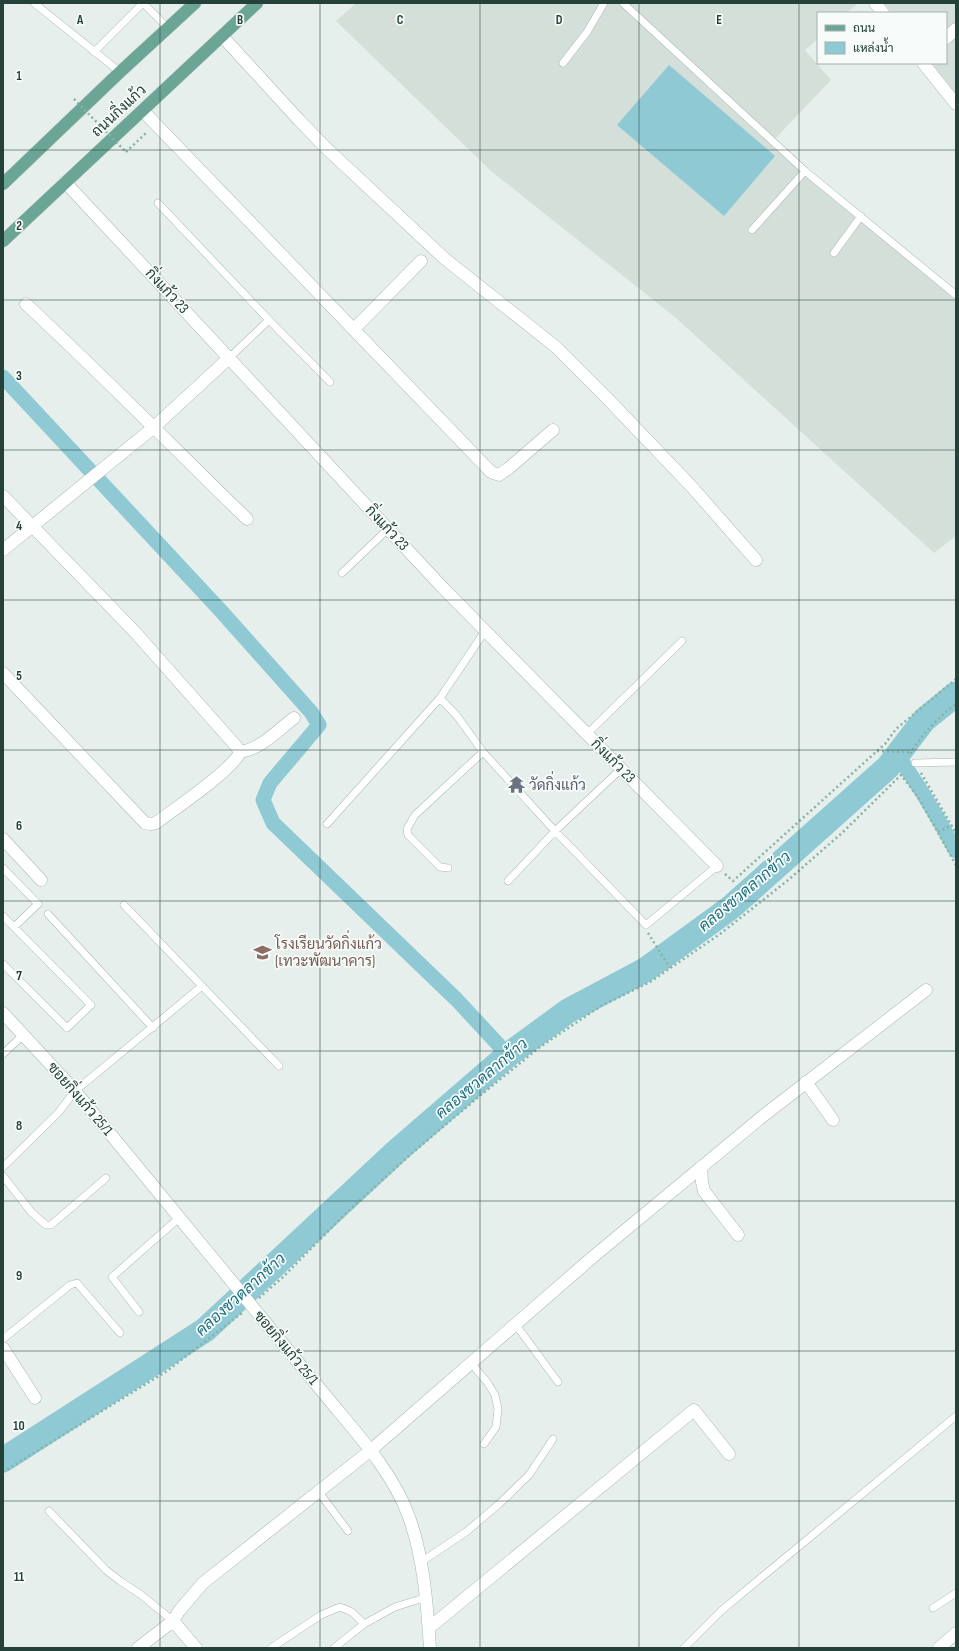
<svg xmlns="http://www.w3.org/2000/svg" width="959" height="1651" font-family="'Sofia Sans Condensed',Sarabun,sans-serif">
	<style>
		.built { fill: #d4dfda }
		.water { fill: #8ec9d4 }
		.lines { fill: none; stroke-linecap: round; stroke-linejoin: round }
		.canal { stroke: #8ec9d4; stroke-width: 15 }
		.river { stroke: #8ec9d4; stroke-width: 25 }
		.lane-casing { stroke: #a8b8b2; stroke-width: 8 }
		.street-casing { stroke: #a8b8b2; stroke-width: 13 }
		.secondary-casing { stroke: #a4bbb3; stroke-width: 13 }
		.primary-casing { stroke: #c2cac8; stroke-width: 13 }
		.path { stroke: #86b3a5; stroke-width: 2.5; stroke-dasharray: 2 3; stroke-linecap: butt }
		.lane { stroke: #fff; stroke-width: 7 }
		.street { stroke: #fff; stroke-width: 12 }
		.secondary { stroke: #fff; stroke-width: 12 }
		.primary { stroke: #6aa596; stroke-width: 12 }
		.secondary-bridge-casing { stroke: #a4bbb3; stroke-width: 13; stroke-linecap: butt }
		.path-bridge { stroke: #86b3a5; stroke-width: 2.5; stroke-dasharray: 2 3; stroke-linecap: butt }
		.secondary-bridge { stroke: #fff; stroke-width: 12 }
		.grid { fill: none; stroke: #24423a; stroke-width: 1; stroke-opacity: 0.55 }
		.labels { text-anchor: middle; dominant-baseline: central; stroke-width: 3.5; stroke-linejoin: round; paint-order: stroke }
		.street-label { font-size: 15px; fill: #24423a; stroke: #f7fbf9 }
		.worship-label { font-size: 15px; fill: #5b616d; stroke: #f7fbf9; text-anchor: start }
		.education-label { font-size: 15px; fill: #785e54; stroke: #f7fbf9; text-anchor: start }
		.water-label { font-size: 16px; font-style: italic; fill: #1c6f80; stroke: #f7fbf9 }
		.grid-label { font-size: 13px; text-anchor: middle; font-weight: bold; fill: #24423a; stroke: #f7fbf9; stroke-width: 3.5; stroke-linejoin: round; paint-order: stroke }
	</style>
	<rect width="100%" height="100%" fill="#e6efeb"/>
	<!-- built -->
	<path class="built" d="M 356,3 L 858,3 L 847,13 L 818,13 L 818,39 L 805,50 L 831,80 L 770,144 L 956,299 L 956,536 L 934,553 L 676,318 L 491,171 L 336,21 Z
		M 884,3 L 956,3 L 956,93 L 932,63 L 946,63 L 946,13 L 892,13 Z"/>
	<!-- water -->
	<path class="water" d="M 669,65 L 775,156 L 724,216 L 617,125 Z"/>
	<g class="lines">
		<!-- canal -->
		<path class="canal" d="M 3,377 L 221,611 L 311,712 L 319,725 L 270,783 L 263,800 L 273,823 L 457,1000 L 508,1055
			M 897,755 C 919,785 938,818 956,851"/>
		<!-- river -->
		<path class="river" d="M 3,1460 L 205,1330 L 397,1151 L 508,1055 L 568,1011 L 645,970 L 730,908 L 888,767 L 924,720 L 956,694"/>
		<defs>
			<path id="lane" d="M 34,3 L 120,72
				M 143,3 L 168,28
				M 623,3 L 805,171 L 956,295
				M 94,52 L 143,3
				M 563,63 L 587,32 L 604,3
				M 158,203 L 269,320 L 330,382
				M 752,230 L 805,171
				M 834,253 L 861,216
				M 229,358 L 269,320
				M 342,573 L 388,529
				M 440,698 L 457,716 L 483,752 L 555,831 L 646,925 L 717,866
				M 587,734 L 682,641
				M 915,763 L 956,762
				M 327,824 L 440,698 L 485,631
				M 3,868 L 38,904 L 14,927
				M 448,868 L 440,867 L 408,835 L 407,829 L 415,815 L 483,752
				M 508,881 L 555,831 L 621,769
				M 124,905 L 279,1066
				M 48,914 L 153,1028
				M 3,916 L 91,1005 L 67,1028 L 3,964
				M 3,1054 L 23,1035
				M 3,1167 L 58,1113 L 75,1091 L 202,986
				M 3,1176 L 32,1213 L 46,1225 L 51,1225 L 106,1178
				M 139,1312 L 112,1277 L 179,1218
				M 516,1325 L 558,1382
				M 3,1339 L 64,1290 L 70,1285 L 77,1283 L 120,1333
				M 471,1363 L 487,1382 L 495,1395 L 498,1409 L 496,1427 L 484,1444
				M 318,1491 L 348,1531
				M 49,1511 L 106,1570 L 120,1581 L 140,1594 L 173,1621
				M 421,1562 L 466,1532 L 499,1504 L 529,1475 L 553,1439
				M 933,1608 L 956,1593
				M 271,1648 L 321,1615 L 340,1607 L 352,1612 L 364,1624
				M 334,1648 L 364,1624 L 395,1607 L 427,1597
				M 684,1648 L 721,1611 L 956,1416"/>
			<path id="street" d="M 875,3 L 883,13
				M 222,36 L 298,119 L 325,147 L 445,259 L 556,347 L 606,397 L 691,486 L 756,560
				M 946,38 L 956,29
				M 923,63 L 956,104
				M 143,111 L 491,472 L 499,475 L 509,468 L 553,430
				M 65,182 L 443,588 L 717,866
				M 26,304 C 101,374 173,447 247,519
				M 354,329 L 421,261
				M 3,496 L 134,631 L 236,746 L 240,752 C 234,769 173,810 156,823 L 150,824 L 145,823 L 3,673
				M 3,550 L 153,428 L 229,358
				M 240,752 C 261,749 278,730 294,718
				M 3,839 L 41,880
				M 806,1082 L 833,1120
				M 701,1167 L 702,1182 L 704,1191 L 738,1235
				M 3,1348 L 35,1398
				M 173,1621 L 196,1648
				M 429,1628 L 694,1410 L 729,1454
				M 138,1648 L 173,1621 L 179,1611 L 203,1583 L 371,1450 L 594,1256 L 763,1116 L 926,990
				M 939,1648 L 956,1633"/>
			<path id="secondary" d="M 3,1013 L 75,1091 L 229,1278
				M 260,1316 C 285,1346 310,1377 335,1407 C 362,1439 395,1477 409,1517 C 424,1559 427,1604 430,1648"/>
			<path id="primary" d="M 3,184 L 120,72 L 195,3
				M 3,241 L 257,3"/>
		</defs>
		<!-- lane casing -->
		<use href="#lane" class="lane-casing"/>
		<!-- street casing -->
		<use href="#street" class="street-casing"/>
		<!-- secondary casing -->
		<use href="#secondary" class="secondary-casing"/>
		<!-- primary casing -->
		<use href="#primary" class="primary-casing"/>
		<!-- path -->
		<path class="path" d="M 126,152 L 146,133
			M 877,751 L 911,752
			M 911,754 L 911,752 C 923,734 938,717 956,704
			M 921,773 L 956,833
			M 938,832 L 952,825
			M 725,874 L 733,881 L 877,751 L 885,744 L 896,729 L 956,679
			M 648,933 L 670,968
			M 259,1298 L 283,1277 L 344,1215 L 411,1154 L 482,1094 L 540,1047 L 601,1006 L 650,982 L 720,934 L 787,881 L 842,833 L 901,775 L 918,797 L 956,865
			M 3,1472 L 167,1371 L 242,1313"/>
		<!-- lane -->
		<use href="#lane" class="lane"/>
		<!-- street -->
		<use href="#street" class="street"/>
		<!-- secondary -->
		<use href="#secondary" class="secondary"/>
		<!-- primary -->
		<use href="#primary" class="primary"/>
		<defs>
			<path id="secondary-bridge" d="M 229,1278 L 260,1316"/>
		</defs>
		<!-- secondary-bridge casing -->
		<use href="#secondary-bridge" class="secondary-bridge-casing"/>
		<!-- path-bridge -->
		<path class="path-bridge" d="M 74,99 L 126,152"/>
		<!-- secondary-bridge -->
		<use href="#secondary-bridge" class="secondary-bridge"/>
	</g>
	<!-- grid -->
	<path class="grid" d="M 160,3 L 160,1648M 320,3 L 320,1648M 480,3 L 480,1648M 639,3 L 639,1648M 799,3 L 799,1648M 3,150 L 956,150M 3,300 L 956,300M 3,450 L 956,450M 3,600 L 956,600M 3,750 L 956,750M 3,901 L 956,901M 3,1051 L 956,1051M 3,1201 L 956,1201M 3,1351 L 956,1351M 3,1501 L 956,1501"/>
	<!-- icons -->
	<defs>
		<symbol id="temple-bare" viewBox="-9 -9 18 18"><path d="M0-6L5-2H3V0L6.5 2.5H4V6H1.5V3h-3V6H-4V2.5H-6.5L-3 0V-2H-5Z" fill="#6b7280" stroke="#f7fbf9" stroke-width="2.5" paint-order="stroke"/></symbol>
		<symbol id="school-bare" viewBox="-9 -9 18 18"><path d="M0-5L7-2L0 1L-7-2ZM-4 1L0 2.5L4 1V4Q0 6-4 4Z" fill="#8d6e63" stroke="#f7fbf9" stroke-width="2.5" paint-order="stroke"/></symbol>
	</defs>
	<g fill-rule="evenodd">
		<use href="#temple-bare" x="504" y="772" width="25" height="25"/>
		<use href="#school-bare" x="250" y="940" width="25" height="25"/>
	</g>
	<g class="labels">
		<!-- street labels -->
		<g class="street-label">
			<text transform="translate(119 111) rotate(-43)">ถนนกิ่งแก้ว</text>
			<text transform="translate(167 291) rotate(47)">กิ่งแก้ว 23</text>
			<text transform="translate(387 528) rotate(47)">กิ่งแก้ว 23</text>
			<text transform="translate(613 761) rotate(45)">กิ่งแก้ว 23</text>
			<text transform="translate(80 1099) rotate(49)">ซอยกิ่งแก้ว 25/1</text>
			<text transform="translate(286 1348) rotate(50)">ซอยกิ่งแก้ว 25/1</text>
		</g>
		<!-- worship labels -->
		<g class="worship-label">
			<text x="529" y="785">วัดกิ่งแก้ว</text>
		</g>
		<!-- education labels -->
		<g class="education-label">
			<text x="275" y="944">โรงเรียนวัดกิ่งแก้ว<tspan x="275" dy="17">(เทวะพัฒนาคาร)</tspan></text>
		</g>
		<!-- water labels -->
		<g class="water-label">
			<text transform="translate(745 892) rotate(-40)">คลองชวดลากข้าว</text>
			<text transform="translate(482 1079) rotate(-40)">คลองชวดลากข้าว</text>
			<text transform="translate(241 1295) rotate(-42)">คลองชวดลากข้าว</text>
		</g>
	</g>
	<g class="grid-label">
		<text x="80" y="24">A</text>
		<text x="240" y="24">B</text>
		<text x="400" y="24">C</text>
		<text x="559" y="24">D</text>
		<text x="719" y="24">E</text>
		<text x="19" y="80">1</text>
		<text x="19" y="230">2</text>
		<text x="19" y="380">3</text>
		<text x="19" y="530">4</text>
		<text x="19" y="680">5</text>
		<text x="19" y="830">6</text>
		<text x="19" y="980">7</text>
		<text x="19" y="1130">8</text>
		<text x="19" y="1280">9</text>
		<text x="19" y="1430">10</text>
		<text x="19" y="1581">11</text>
	</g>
	<!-- border -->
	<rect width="959" height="1651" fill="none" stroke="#24423a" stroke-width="8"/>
	<!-- legend -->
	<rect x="817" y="12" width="130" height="52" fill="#f7fbf9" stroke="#a3b1ad"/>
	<rect x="825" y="25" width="20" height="6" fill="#6aa596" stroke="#a3b1ad"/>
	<text x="853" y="32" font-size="12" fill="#24423a">ถนน</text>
	<rect x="825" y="42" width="20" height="12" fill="#8ec9d4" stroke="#a3b1ad"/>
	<text x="853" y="52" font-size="12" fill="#24423a">แหล่งน้ำ</text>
</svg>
